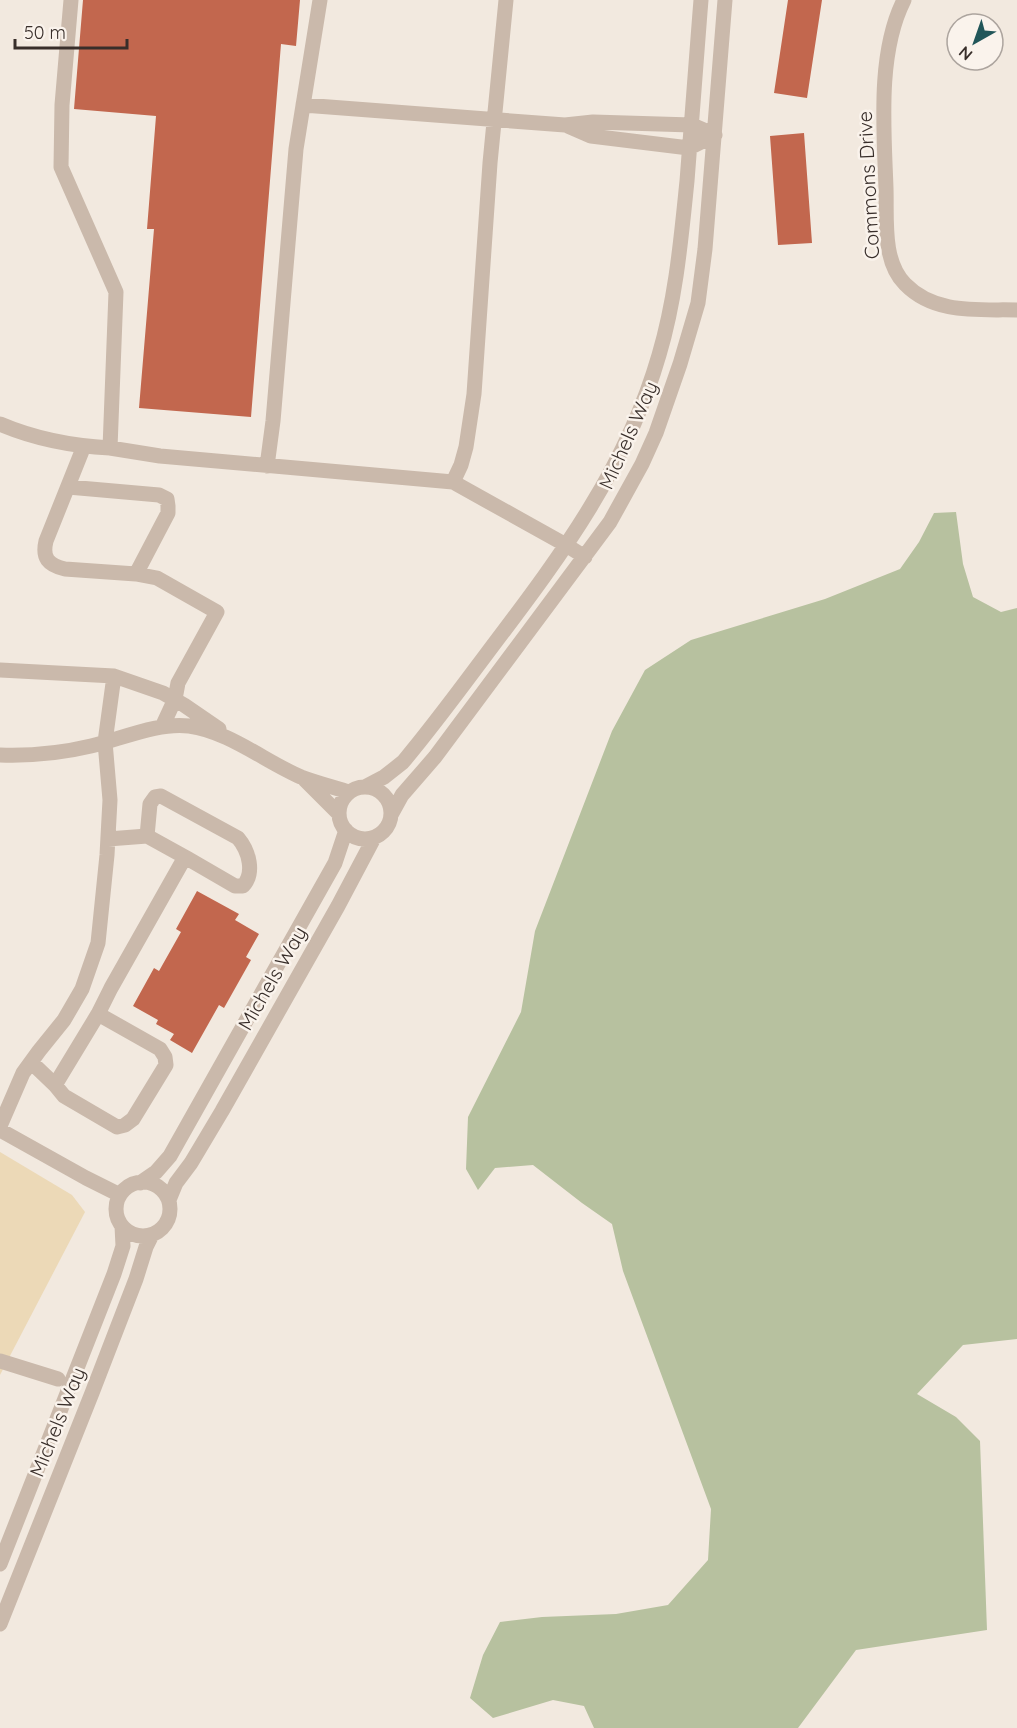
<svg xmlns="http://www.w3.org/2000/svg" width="1017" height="1728" font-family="Quicksand,sans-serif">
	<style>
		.green { fill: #b7c19f }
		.sand { fill: #ecd9b7 }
		.building { fill: #c2674e }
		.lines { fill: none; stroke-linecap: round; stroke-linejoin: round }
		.minor { stroke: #cab9ab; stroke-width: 15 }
		.labels { text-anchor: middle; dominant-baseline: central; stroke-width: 5; stroke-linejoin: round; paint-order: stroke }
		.street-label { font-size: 20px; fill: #382e2a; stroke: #faf3ec }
	</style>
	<rect width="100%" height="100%" fill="#f2e9df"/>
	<!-- green -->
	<path class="green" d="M 956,512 L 963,564 L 973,597 L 1001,612 L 1017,608 L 1017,1339 L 963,1345 L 917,1394 L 956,1417 L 980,1441 L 987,1630 L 856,1650 L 798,1728 L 594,1728 L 584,1706 L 553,1700 L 493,1718 L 470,1698 L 483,1655 L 500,1622 L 542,1617 L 616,1614 L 668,1605 L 708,1560 L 711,1509 L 623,1271 L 612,1224 L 582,1203 L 533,1165 L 495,1168 L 478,1190 L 466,1169 L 468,1117 L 521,1012 L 535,931 L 612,731 L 645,670 L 691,640 L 825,599 L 900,569 L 919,542 L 934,513 Z"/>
	<!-- sand -->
	<path class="sand" d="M 0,1152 L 72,1195 L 85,1212 L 0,1375 Z"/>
	<!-- building -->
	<path class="building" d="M 83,0 L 300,0 L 296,46 L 281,44 L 251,417 L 139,408 L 154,229 L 147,229 L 156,116 L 74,109 Z
		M 788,0 L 822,0 L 807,98 L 774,93 Z
		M 804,133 L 812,243 L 778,245 L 770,136 Z
		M 197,891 L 239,914 L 235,920 L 259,934 L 246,957 L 251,960 L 224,1008 L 219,1005 L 192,1053 L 170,1040 L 174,1034 L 156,1024 L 158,1020 L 133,1006 L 154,968 L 159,971 L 181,932 L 176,929 Z"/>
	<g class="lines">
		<!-- minor -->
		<path class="minor" d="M 71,0 L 62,105 L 61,167 L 116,292 L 110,448 L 160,456 L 453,482 L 566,545 L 585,557
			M 904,0 C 877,53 884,130 886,188 C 887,219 882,261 905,284 C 935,315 979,309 1017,310
			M 303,105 L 565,125 L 593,122 L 692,125 L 715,135
			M 568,126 L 591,136 L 689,148 L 715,135
			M 0,424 C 35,439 73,446 110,448
			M 84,446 L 46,541 C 42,558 48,565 65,569 L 136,574 L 157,578 L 217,612 L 178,683 L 175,699 L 162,727
			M 267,466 L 273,421 L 296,149 L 320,0
			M 453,482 L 461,465 L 466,447 L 474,394 L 490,163 L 506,0
			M 68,487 L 159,495 L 167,499 L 168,506 L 168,513 L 136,574
			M 0,670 L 114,676 L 163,693 L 184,705 L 219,729
			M 0,755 C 30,756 62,753 91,746 C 121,739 158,722 189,726 C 228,731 266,762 301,777 C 317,783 333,787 349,792
			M 305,780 L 339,814
			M339 813a26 26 0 1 1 52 0a26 26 0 1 1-52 0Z
			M 365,787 L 384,777 L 403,762 C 435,724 464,684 494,644 C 563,553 627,466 659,355 C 676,298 681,239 687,181 C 692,120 696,60 701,0
			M 391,815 L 402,795 L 435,757 L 610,522 L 642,464 L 656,433 L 680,364 L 698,303 L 705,249 L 725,0
			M 147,836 L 150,804 L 155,797 L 161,796 L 238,838 C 249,851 255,873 243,886 L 235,886 L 185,857
			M 98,1014 L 111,988 L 185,857 L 147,836 L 108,839
			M 31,1062 L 55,1085 L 64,1096 L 117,1127 L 125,1125 L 133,1119 L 166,1065 L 165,1057 L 160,1049 L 98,1014 L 55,1085
			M 0,1126 L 23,1073 L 39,1051 L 64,1020 L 82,989 L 98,943 L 107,855 L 110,800 L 105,742 L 114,676
			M 0,1130 L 86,1178 L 120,1195
			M116 1209a27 27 0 1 1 54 0a27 27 0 1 1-54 0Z
			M 140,1183 L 156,1172 L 170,1156 L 335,863 L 346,830
			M 169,1200 L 176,1183 L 191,1163 L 222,1111 L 338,906 L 374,838
			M 0,1361 L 58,1379
			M 0,1564 L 114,1274 L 123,1246 L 122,1226
			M 0,1624 L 92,1393 L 136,1279 L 146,1247 L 152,1235"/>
	</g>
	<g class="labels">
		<!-- street labels -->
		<g class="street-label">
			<text transform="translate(868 185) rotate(-93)">Commons Drive</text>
			<text transform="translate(628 435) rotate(-66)">Michels Way</text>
			<text transform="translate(272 978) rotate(-60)">Michels Way</text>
			<text transform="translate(57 1422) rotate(-68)">Michels Way</text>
		</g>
	</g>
	<!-- north arrow -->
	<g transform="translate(975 42) rotate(220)"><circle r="28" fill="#faf3ec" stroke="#aca49e" stroke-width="1.5"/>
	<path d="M0-4.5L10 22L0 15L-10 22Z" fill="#215659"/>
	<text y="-9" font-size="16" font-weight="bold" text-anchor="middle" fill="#382e2a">N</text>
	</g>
	<!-- scale -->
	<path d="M15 39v9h112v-9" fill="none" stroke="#382e2a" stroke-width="3"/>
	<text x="24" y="39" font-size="18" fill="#382e2a" stroke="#faf3ec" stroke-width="4.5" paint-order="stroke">50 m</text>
</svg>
